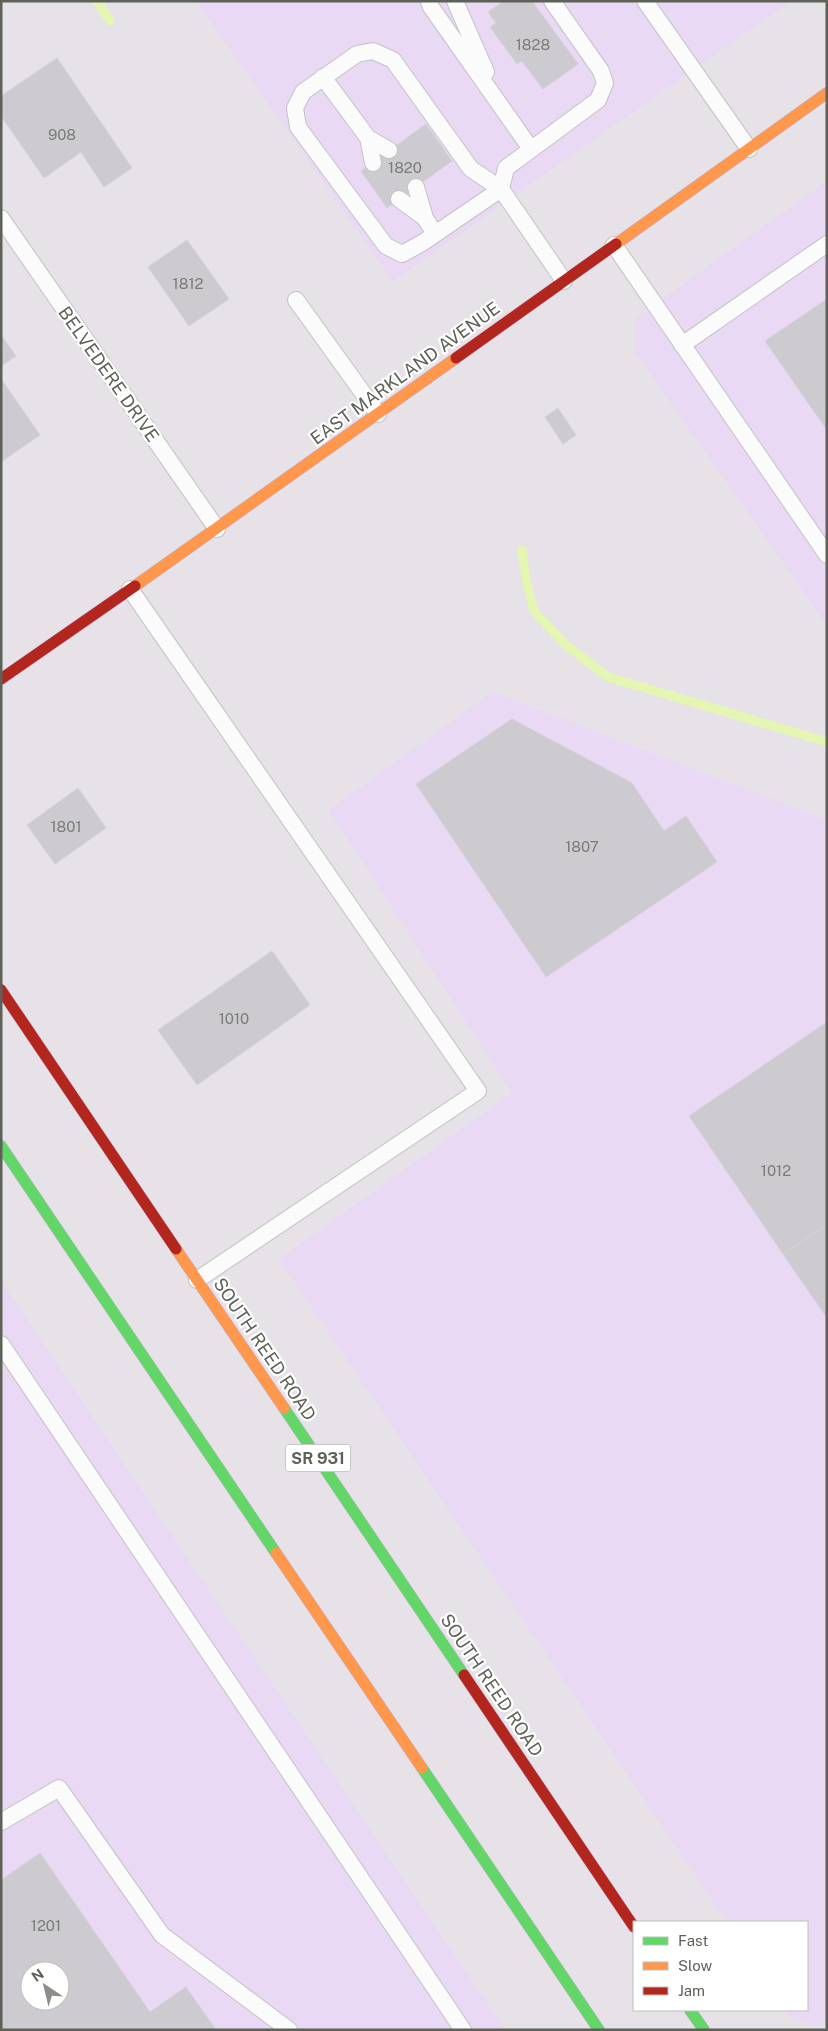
<svg xmlns="http://www.w3.org/2000/svg" width="828" height="2031" font-family="'Public Sans',sans-serif">
	<style>
		.commercial { fill: #e9d9f5; fill-rule: evenodd }
		.lines { fill: none; stroke-linecap: round; stroke-linejoin: round }
		.stream { stroke: #e5f6b3; stroke-width: 9 }
		.building { fill: #cdcbcf; stroke: #d5d1d8; fill-rule: evenodd }
		.lane-casing { stroke: #c3c3c3; stroke-width: 18 }
		.fast-casing { stroke: #c2aed2; stroke-width: 12 }
		.slow-casing { stroke: #c2aed2; stroke-width: 12 }
		.jam-casing { stroke: #c2aed2; stroke-width: 12 }
		.lane { stroke: #fbfbfc; stroke-width: 16 }
		.fast { stroke: #63d668; stroke-width: 11 }
		.slow { stroke: #ff974d; stroke-width: 11 }
		.jam { stroke: #b3261e; stroke-width: 11 }
		.labels { text-anchor: middle; dominant-baseline: central; stroke-width: 4.5; stroke-linejoin: round; paint-order: stroke }
		.number-label { font-size: 15px; fill: #7a7c77 }
		.shield { fill: #fff; stroke: #8e908a; stroke-width: 1 }
		.shield-label { font-size: 16px; font-weight: bold; fill: #5d6158 }
		.street-label { font-size: 18px; fill: #5d6158; stroke: #fff }
	</style>
	<rect width="100%" height="100%" fill="#e6e2e8"/>
	<!-- commercial -->
	<path class="commercial" d="M 196,1 L 791,1 L 393,281 Z
		M 827,181 L 827,625 L 635,352 L 635,319 Z
		M 493,692 L 827,820 L 827,2019 L 816,2027 L 790,2016 L 786,2010 L 807,2010 L 807,1922 L 727,1922 L 279,1259 L 512,1093 L 329,810 Z
		M 1,1281 L 505,2030 L 1,2030 ZM 30,1971 L 60,1971 L 60,2001 L 30,2001 Z"/>
	<g class="lines">
		<!-- stream -->
		<path class="stream" d="M 97,1 L 110,21
			M 522,550 L 526,579 L 534,611 L 566,645 L 608,677 L 827,742"/>
	</g>
	<!-- building -->
	<path class="building" d="M 500,1 L 532,1 L 578,64 L 543,89 L 522,61 L 517,64 L 490,27 L 496,23 L 488,12 L 501,3 Z
		M 57,58 L 132,168 L 104,187 L 81,152 L 44,178 L 1,116 L 1,96 Z
		M 426,124 L 452,161 L 387,208 L 361,171 Z
		M 187,240 L 229,299 L 189,326 L 148,267 Z
		M 827,299 L 827,430 L 765,341 Z
		M 1,335 L 16,356 L 1,366 Z
		M 1,379 L 40,435 L 1,462 Z
		M 558,408 L 576,435 L 563,444 L 545,417 Z
		M 512,719 L 632,783 L 664,831 L 686,816 L 717,862 L 546,977 L 416,784 Z
		M 78,788 L 106,828 L 55,864 L 27,825 Z
		M 272,951 L 310,1005 L 197,1085 L 158,1030 Z
		M 827,1022 L 827,1225 L 783,1254 L 689,1116 Z
		M 827,1225 L 827,1318 L 783,1254 Z
		M 40,1853 L 150,2012 L 186,1987 L 216,2030 L 1,2030 L 1,1880 ZM 30,1971 L 60,1971 L 60,2001 L 30,2001 Z"/>
	<g class="lines">
		<defs>
			<path id="lane" d="M 429,1 L 431,7 L 531,149
				M 455,1 L 486,72
				M 552,1 L 601,71 L 605,83 L 598,100 L 506,168 L 501,189 L 422,243 L 402,254 L 386,246 L 298,127 L 295,108 L 303,92 L 357,54 L 373,51 L 393,60 L 471,169 L 501,189 L 564,281
				M 645,1 L 749,149
				M 323,77 L 368,138 L 373,163
				M 368,138 L 389,150
				M 416,187 L 425,218 L 435,234
				M 399,199 L 425,218
				M 1,218 L 217,529
				M 614,245 L 827,555
				M 296,300 L 378,414
				M 682,345 L 827,244
				M 130,589 L 478,1091 L 197,1280
				M 1,1344 L 463,2030
				M 1,1822 L 59,1788 L 162,1935 L 289,2030"/>
			<path id="fast" d="M 1,1146 L 276,1553
				M 284,1408 L 464,1675
				M 422,1768 L 599,2030
				M 690,2010 L 704,2030"/>
			<path id="slow" d="M 616,244 L 827,93
				M 135,586 L 456,358
				M 176,1249 L 284,1408
				M 276,1553 L 422,1768"/>
			<path id="jam" d="M 456,358 L 616,244
				M 1,679 L 135,586
				M 1,990 L 176,1249
				M 464,1675 L 634,1927"/>
		</defs>
		<!-- lane casing -->
		<use href="#lane" class="lane-casing"/>
		<!-- fast casing -->
		<use href="#fast" class="fast-casing"/>
		<!-- slow casing -->
		<use href="#slow" class="slow-casing"/>
		<!-- jam casing -->
		<use href="#jam" class="jam-casing"/>
		<!-- lane -->
		<use href="#lane" class="lane"/>
		<!-- fast -->
		<use href="#fast" class="fast"/>
		<!-- slow -->
		<use href="#slow" class="slow"/>
		<!-- jam -->
		<use href="#jam" class="jam"/>
	</g>
	<g class="labels">
		<!-- number labels -->
		<g class="number-label">
			<text x="533" y="44">1828</text>
			<text x="62" y="134">908</text>
			<text x="405" y="167">1820</text>
			<text x="188" y="283">1812</text>
			<text x="66" y="826">1801</text>
			<text x="582" y="846">1807</text>
			<text x="234" y="1018">1010</text>
			<text x="776" y="1170">1012</text>
			<text x="46" y="1925">1201</text>
		</g>
		<!-- shield labels -->
		<rect class="shield" x="285.5" y="1444.5" width="65" height="27" rx="4"/>
		<g class="shield-label">
			<text x="318" y="1458">SR 931</text>
		</g>
		<!-- street labels -->
		<g class="street-label">
			<text transform="translate(405 373) rotate(-36)">EAST MARKLAND AVENUE</text>
			<text transform="translate(109 374) rotate(55)">BELVEDERE DRIVE</text>
			<text transform="translate(265 1349) rotate(56)">SOUTH REED ROAD</text>
			<text transform="translate(492 1685) rotate(56)">SOUTH REED ROAD</text>
		</g>
	</g>
	<!-- border -->
	<rect width="828" height="2031" fill="none" stroke="#5d6158" stroke-width="5"/>
	<!-- legend -->
	<rect x="633" y="1921" width="175" height="90" fill="#ffffff" stroke="#bec0bc"/>
	<rect x="643" y="1937" width="25" height="8" fill="#63d668" stroke="#bec0bc"/>
	<text x="678" y="1946" font-size="15" fill="#5d6158">Fast</text>
	<rect x="643" y="1962" width="25" height="8" fill="#ff974d" stroke="#bec0bc"/>
	<text x="678" y="1971" font-size="15" fill="#5d6158">Slow</text>
	<rect x="643" y="1987" width="25" height="8" fill="#b3261e" stroke="#bec0bc"/>
	<text x="678" y="1996" font-size="15" fill="#5d6158">Jam</text>
	<!-- north arrow -->
	<g transform="translate(45 1986) rotate(325)"><circle r="24" fill="#ffffff" stroke="#bec0bc"/>
	<path d="M0-4L9 19L0 12L-9 19Z" fill="#8d8e8a"/>
	<text y="-8" font-size="14" font-weight="bold" text-anchor="middle" fill="#5d6158">N</text>
	</g>
</svg>
